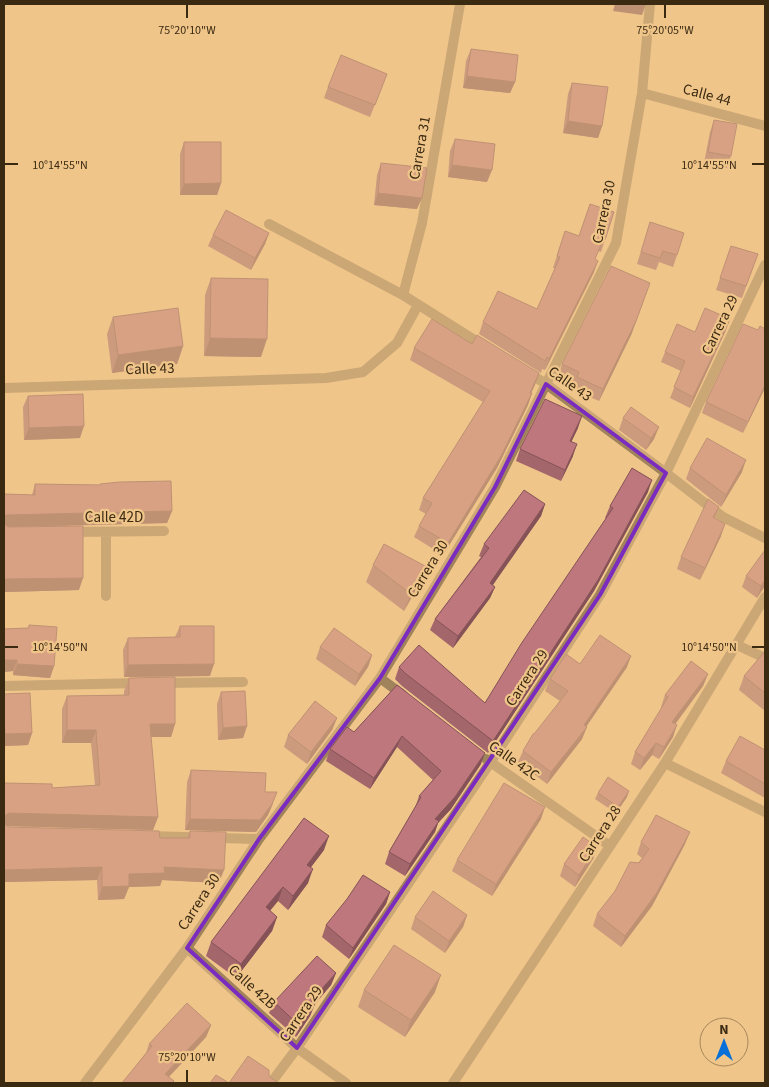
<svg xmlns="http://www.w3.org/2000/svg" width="769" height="1087" font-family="'Source Sans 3',sans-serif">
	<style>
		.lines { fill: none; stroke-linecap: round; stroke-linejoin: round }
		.street { stroke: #a0835b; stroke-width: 10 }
		.wall { fill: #a3666b }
		.shaded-wall { fill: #855357 }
		.building { fill: #be777c; stroke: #855357 }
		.marked { fill: none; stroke: #7b2cbf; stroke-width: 4; stroke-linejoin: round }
		.ticks { fill: none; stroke: #3b2a12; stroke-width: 2 }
		.labels { text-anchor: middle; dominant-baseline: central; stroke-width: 4.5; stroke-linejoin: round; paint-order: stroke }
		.street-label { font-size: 15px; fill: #3b2a12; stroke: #efc58a }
		.ticks-label { font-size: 12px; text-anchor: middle; fill: #3b2a12; stroke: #efc58a; stroke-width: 4.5; stroke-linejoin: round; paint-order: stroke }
	</style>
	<rect width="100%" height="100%" fill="#efc58a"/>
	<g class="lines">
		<!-- street -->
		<path class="street" d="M 642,93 L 765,126
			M 269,224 L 403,295 L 484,346
			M 403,295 L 422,223 L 460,4
			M 527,372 L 546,384 L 666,473 L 723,517 L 765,538
			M 4,388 L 326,378 L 363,372 L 397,343 L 418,305
			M 70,532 L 164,531
			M 106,532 L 106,596
			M 737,645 L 765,658
			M 380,678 L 403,695
			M 162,683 L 243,682
			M 4,686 L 140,683
			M 486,759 L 610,846
			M 665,763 L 765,812
			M 147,836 L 259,839
			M 187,948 L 297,1048 L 346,1083
			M 85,1083 L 187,948 L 259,839 L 380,678 L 495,487 L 616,243 L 642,93 L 650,4
			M 271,1083 L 297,1048 L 490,763 L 600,595 L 666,473 L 765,265
			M 453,1083 L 665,763 L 765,597"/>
	</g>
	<!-- wall -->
	<path class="wall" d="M 471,49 L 515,82 L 510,93 L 463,88 L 466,61 Z
		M 387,74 L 370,117 L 324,98 L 328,87 Z
		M 572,83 L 602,126 L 598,138 L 563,133 L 568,94 Z
		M 714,120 L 731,156 L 727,168 L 704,163 L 710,132 Z
		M 455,139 L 487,182 L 448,177 L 450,151 Z
		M 184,142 L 221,183 L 217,195 L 180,195 L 180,154 Z
		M 381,163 L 417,209 L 374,205 L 377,175 Z
		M 590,204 L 614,212 L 601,252 L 598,251 L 595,259 L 594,272 L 545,370 L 542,369 L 541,373 L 479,334 L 483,322 L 537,309 L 555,268 L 553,268 L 565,231 L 579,236 Z
		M 650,222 L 677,255 L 673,267 L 659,262 L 656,270 L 637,264 Z
		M 269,233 L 265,244 L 251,270 L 208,246 L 213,235 Z
		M 731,246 L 758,254 L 742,298 L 716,290 Z
		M 211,278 L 261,357 L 204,356 L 205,295 Z
		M 113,317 L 183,346 L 177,364 L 112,373 L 107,334 Z
		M 765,329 L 765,388 L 743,433 L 702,413 L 706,402 L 758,330 Z
		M 726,330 L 690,408 L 670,398 L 681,371 L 661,362 L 665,352 L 695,332 Z
		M 632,333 L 599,401 L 572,389 L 574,384 L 558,376 L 562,364 Z
		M 472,344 L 539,373 L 531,393 L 532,393 L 528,405 L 497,468 L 443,555 L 414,537 L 419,526 L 426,514 L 419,510 L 423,498 L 483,402 L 410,360 L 414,348 Z
		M 28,396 L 80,438 L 24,440 L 23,407 Z
		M 623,418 L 654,439 L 646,450 L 619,430 Z
		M 578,428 L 571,442 L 573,456 L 561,481 L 516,461 L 520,449 Z
		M 690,468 L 742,472 L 721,507 L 686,479 Z
		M 35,484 L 100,485 L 100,484 L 172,511 L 167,523 L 20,527 L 79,590 L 4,592 L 4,494 L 32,495 Z
		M 648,492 L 594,591 L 488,753 L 402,686 L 395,679 L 399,667 L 485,703 L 606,518 L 605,518 L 610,506 Z
		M 545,504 L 541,516 L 492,585 L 495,587 L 490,598 L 453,648 L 430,630 L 435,619 L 481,557 L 479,556 L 484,544 Z
		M 719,507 L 715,518 L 721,536 L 700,580 L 677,569 L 681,557 Z
		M 373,565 L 419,584 L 404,611 L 366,582 Z
		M 746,576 L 765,586 L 757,598 L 742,587 Z
		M 29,625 L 54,666 L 50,678 L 13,675 L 13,671 L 4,672 L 4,629 L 28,628 Z
		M 180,626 L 210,676 L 124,677 L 123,650 L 128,638 L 175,637 Z
		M 320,647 L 372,655 L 368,667 L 355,686 L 316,659 Z
		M 765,651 L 765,711 L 739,690 L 744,676 Z
		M 580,664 L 627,667 L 586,727 L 582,739 L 547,784 L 518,762 L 523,751 L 560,701 L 545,691 L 550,679 Z
		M 708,674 L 703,686 L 675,724 L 673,737 L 659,759 L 652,755 L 640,770 L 631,764 L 635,752 L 662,708 L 661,707 L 665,695 Z
		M 129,678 L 175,724 L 171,737 L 151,737 L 158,817 L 153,830 L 7,826 L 9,827 L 160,838 L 187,838 L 190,831 L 219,883 L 162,880 L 160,886 L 129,887 L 124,899 L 98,900 L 97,880 L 4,882 L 4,783 L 52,788 L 95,785 L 91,743 L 62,743 L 62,709 L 67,696 L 124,695 L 124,691 Z
		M 397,685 L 481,764 L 451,809 L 438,823 L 435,832 L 405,876 L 385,864 L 389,852 L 415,808 L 419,796 L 433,780 L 397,747 L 370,789 L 326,761 L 330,749 L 354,732 Z
		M 221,692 L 247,726 L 243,738 L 218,740 L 217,704 Z
		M 4,694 L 32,733 L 28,745 L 4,746 Z
		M 337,718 L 332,730 L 307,764 L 284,747 L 288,735 Z
		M 765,750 L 765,798 L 721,773 L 726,761 Z
		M 191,770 L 265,792 L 273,804 L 268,815 L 256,832 L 185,830 L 187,782 Z
		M 598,793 L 627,797 L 616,813 L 595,799 Z
		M 541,819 L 492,896 L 452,871 L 457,860 Z
		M 641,842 L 685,844 L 652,906 L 621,947 L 593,926 L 597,914 L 642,858 L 637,854 Z
		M 597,847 L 593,859 L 575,887 L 560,876 L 564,864 Z
		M 324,850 L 311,867 L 308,883 L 288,910 L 278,901 L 270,911 L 277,917 L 272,931 L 236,978 L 206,956 L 211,942 Z
		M 390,892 L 386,904 L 349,959 L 322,937 L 326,925 Z
		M 467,915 L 463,927 L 445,953 L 411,929 L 415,917 Z
		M 336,973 L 331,985 L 315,1004 L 310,1016 L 296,1037 L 269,1013 L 274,1002 Z
		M 364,990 L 435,992 L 405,1037 L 358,1007 Z
		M 211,1025 L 206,1037 L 169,1077 L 174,1081 L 173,1083 L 122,1083 L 146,1053 L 149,1044 Z"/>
	<!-- shaded-wall -->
	<path class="shaded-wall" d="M 615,4 L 646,4 L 642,15 L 613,11 Z
		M 467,76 L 515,82 L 510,93 L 463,88 Z
		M 568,121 L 602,126 L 598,138 L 563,133 Z
		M 452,165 L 492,170 L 487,182 L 448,177 Z
		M 221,183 L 217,195 L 180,195 L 184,184 Z
		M 378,193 L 422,198 L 417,209 L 374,205 Z
		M 269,233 L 265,244 L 251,270 L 255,258 Z
		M 598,261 L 594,272 L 545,370 L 549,359 Z
		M 650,283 L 632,333 L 599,401 L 603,389 Z
		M 730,319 L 726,330 L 690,408 L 693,397 Z
		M 210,338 L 267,339 L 261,357 L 204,356 Z
		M 183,346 L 177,364 L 112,373 L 118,355 Z
		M 539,373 L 535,385 L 526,404 L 530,393 Z
		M 765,385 L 765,388 L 743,433 L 748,422 Z
		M 532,393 L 528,405 L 497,468 L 443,555 L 448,543 Z
		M 582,416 L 578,428 L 566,453 L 570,441 Z
		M 84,426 L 80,438 L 24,440 L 29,428 Z
		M 659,427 L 654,439 L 646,450 L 651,438 Z
		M 577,444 L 573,456 L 561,481 L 565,470 Z
		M 746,460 L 742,472 L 721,507 L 726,495 Z
		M 652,480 L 648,492 L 594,591 L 488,753 L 493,741 Z
		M 545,504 L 541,516 L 486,595 L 490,583 Z
		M 172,511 L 167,523 L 4,527 L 4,516 L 5,515 Z
		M 725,524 L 721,536 L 700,580 L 705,568 Z
		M 425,566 L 419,584 L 404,611 L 411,594 Z
		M 83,578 L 79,590 L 4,592 L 4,579 Z
		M 765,580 L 765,586 L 757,598 L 761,586 Z
		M 495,587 L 490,598 L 453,648 L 458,636 Z
		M 372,655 L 368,667 L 355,686 L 359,674 Z
		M 631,656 L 627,667 L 581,734 L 587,727 L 582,739 L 547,784 L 551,772 Z
		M 4,660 L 17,660 L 13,671 L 4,672 Z
		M 17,664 L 54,666 L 50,678 L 13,675 Z
		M 214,664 L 210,676 L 124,677 L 128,665 Z
		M 708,674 L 703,686 L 668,734 L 672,722 Z
		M 337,718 L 332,730 L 307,764 L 311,752 Z
		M 150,724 L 175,724 L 171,737 L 145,737 Z
		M 677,725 L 673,737 L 659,759 L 664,747 Z
		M 247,726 L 243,738 L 218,740 L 223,728 Z
		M 67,730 L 96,730 L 91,743 L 62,743 Z
		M 32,733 L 28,745 L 4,746 L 4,738 L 5,734 Z
		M 402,736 L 397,747 L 370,789 L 374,778 Z
		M 656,743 L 652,755 L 640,770 L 644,758 Z
		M 485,753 L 481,764 L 451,809 L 438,823 L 435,832 L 405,876 L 410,864 L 435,819 Z
		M 629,791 L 627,797 L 616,813 L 618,807 Z
		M 277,792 L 268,815 L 256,832 L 185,830 L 190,819 Z
		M 545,807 L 541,819 L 492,896 L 496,884 Z
		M 9,813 L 158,817 L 153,830 L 4,826 L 4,816 Z
		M 690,832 L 685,844 L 652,906 L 621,947 L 625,936 Z
		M 329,836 L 324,850 L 302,879 L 307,865 Z
		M 597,847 L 593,859 L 575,887 L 579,875 Z
		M 102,867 L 97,880 L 4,882 L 4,870 Z
		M 164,867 L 224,870 L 219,883 L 162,880 L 160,886 L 129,887 L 124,899 L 98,900 L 102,887 L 129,874 Z
		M 313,869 L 308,883 L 288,910 L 293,896 Z
		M 283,887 L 278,901 L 261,921 L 266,907 Z
		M 390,892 L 386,904 L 349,959 L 353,948 Z
		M 467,915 L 463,927 L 445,953 L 449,941 Z
		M 277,917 L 272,931 L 236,978 L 241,964 Z
		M 336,973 L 331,985 L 315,1004 L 310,1016 L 296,1037 L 300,1026 L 311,1001 Z
		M 441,975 L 435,992 L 405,1037 L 411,1020 Z
		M 211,1025 L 206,1037 L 163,1083 L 165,1074 Z"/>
	<!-- building -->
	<path class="building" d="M 471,49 L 518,55 L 515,82 L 467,76 Z
		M 341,55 L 387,74 L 375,105 L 328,87 Z
		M 572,83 L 608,87 L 602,126 L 568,121 Z
		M 714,120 L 737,124 L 731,156 L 708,152 Z
		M 455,139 L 495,144 L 492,170 L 452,165 Z
		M 184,142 L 221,142 L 221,183 L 184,184 Z
		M 381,163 L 427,168 L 422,198 L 378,193 Z
		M 590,204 L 614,212 L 605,240 L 603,240 L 595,259 L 598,261 L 549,359 L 547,357 L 545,361 L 483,322 L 498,291 L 537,309 L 560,257 L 557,256 L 565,231 L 579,236 Z
		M 226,210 L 269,233 L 255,258 L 213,235 Z
		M 650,222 L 684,233 L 677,255 L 663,251 L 660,258 L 641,252 Z
		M 731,246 L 758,254 L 746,286 L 720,278 Z
		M 611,266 L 650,283 L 636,321 L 603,389 L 577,377 L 579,372 L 562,364 Z
		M 211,278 L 268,279 L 267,339 L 210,338 Z
		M 178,308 L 183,346 L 118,355 L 113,317 Z
		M 705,308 L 730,319 L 693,397 L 674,387 L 685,361 L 665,352 L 677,324 L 695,332 Z
		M 432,319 L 472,344 L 477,335 L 539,373 L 530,393 L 532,393 L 501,456 L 448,543 L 419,526 L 432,503 L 423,498 L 490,391 L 414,348 Z
		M 743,324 L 758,330 L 760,326 L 765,329 L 765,385 L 748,422 L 706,402 Z
		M 83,394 L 84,426 L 29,428 L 28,396 Z
		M 545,399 L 582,416 L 570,441 L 577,444 L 565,470 L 520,449 Z
		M 631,407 L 659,427 L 651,438 L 623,418 Z
		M 707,438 L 746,460 L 726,495 L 690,468 Z
		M 632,468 L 652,480 L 598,580 L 493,741 L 406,674 L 399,667 L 419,645 L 485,703 L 521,644 L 613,508 L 610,506 Z
		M 171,481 L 172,511 L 5,515 L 4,516 L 4,494 L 35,495 L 35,484 L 100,485 L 100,484 L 120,482 Z
		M 524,490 L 545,504 L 490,583 L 495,587 L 458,636 L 435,619 L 489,548 L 484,544 Z
		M 708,499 L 719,507 L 713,517 L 725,524 L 705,568 L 681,557 Z
		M 4,524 L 8,527 L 83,526 L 83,578 L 4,579 Z
		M 384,544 L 425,566 L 411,594 L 373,565 Z
		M 765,550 L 765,580 L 761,586 L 746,576 Z
		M 29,625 L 57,627 L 54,666 L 17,664 L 17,660 L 4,660 L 4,629 L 29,628 Z
		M 180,626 L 214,626 L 214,664 L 128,665 L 128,638 L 180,637 Z
		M 334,628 L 372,655 L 359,674 L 320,647 Z
		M 600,635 L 631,656 L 584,725 L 587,727 L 551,772 L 523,751 L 533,734 L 534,734 L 568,691 L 550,679 L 566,654 L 580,664 Z
		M 765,651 L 765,693 L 744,676 Z
		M 691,661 L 708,674 L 672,722 L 677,725 L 664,747 L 656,743 L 644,758 L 635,752 L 668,697 L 665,695 Z
		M 175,677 L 175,724 L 150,724 L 158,817 L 9,813 L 4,816 L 4,783 L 52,784 L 52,788 L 100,785 L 96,730 L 67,730 L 67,696 L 129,695 L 129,678 Z
		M 397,685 L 485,753 L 455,797 L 435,819 L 439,821 L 410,864 L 389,852 L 421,797 L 419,796 L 441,771 L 402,736 L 374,778 L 330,749 L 347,727 L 354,732 Z
		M 245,691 L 247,726 L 223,728 L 221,692 Z
		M 30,693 L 32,733 L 5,734 L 4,715 L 4,694 Z
		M 315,701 L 337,718 L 311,752 L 288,735 Z
		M 740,736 L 765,750 L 765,784 L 726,761 Z
		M 191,770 L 266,773 L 265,792 L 277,792 L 272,804 L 260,820 L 190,819 Z
		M 608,777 L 629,791 L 618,807 L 598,793 Z
		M 504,783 L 545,807 L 496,884 L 457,860 Z
		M 656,815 L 690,832 L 656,894 L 625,936 L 597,914 L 615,891 L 630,862 L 639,863 L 649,849 L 641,842 Z
		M 304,818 L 329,836 L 307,865 L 313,869 L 293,896 L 283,887 L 266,907 L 277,917 L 241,964 L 211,942 Z
		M 4,824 L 9,827 L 159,831 L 160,838 L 190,838 L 190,831 L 226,832 L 224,870 L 164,867 L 165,873 L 129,874 L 129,886 L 102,887 L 102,867 L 4,870 Z
		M 583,837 L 597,847 L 579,875 L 564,864 Z
		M 363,875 L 390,892 L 353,948 L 326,925 L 347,899 Z
		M 433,891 L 467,915 L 449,941 L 415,917 Z
		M 394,945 L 441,975 L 411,1020 L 364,990 Z
		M 317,956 L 336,973 L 311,1001 L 315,1004 L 300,1026 L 274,1002 Z
		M 187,1003 L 211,1025 L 165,1074 L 174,1081 L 172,1083 L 122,1083 L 152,1046 L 149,1044 Z
		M 248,1056 L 269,1070 L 269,1076 L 278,1083 L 210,1083 L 216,1075 L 229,1083 Z"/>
	<!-- marked area -->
	<path d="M0 0H769V1087H0ZM 546,384 L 666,473 L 600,595 L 297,1048 L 187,948 L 259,839 L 380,678 L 495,487 Z" fill="#efc58a" fill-opacity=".55" fill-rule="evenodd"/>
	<path class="marked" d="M 546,384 L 666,473 L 600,595 L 297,1048 L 187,948 L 259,839 L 380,678 L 495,487 Z"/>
	<!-- ticks -->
	<path class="ticks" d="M 187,5 L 187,18M 665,5 L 665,18M 5,164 L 18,164M 752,164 L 764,164M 5,647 L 18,647M 752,647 L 764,647M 187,1070 L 187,1082"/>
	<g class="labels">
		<!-- street labels -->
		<g class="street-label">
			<text transform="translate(707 95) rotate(15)">Calle 44</text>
			<text transform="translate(420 148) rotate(-80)">Carrera 31</text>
			<text transform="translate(604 212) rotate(-78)">Carrera 30</text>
			<text transform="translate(720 325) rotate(-64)">Carrera 29</text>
			<text transform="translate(150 369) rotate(-2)">Calle 43</text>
			<text transform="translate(570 384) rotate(35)">Calle 43</text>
			<text x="114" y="517">Calle 42D</text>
			<text transform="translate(428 569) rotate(-59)">Carrera 30</text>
			<text transform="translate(527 678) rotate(-57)">Carrera 29</text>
			<text transform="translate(514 761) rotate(35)">Calle 42C</text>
			<text transform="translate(600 834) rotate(-57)">Carrera 28</text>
			<text transform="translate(199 902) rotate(-57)">Carrera 30</text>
			<text transform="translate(252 987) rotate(42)">Calle 42B</text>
			<text transform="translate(301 1014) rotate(-56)">Carrera 29</text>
		</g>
	</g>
	<g class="ticks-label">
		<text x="187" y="34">75°20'10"W</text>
		<text x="665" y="34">75°20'05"W</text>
		<text x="60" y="169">10°14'55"N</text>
		<text x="709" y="169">10°14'55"N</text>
		<text x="60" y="651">10°14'50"N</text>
		<text x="709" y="651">10°14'50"N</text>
		<text x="187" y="1061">75°20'10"W</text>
	</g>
	<!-- border -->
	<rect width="769" height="1087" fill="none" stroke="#3b2a12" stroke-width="10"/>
	<!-- north arrow -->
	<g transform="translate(724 1042)"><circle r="24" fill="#efc58a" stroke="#a7875a"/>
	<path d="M0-4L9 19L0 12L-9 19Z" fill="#0770d8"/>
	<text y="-8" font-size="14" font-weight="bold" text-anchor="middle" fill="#3b2a12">N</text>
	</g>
</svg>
